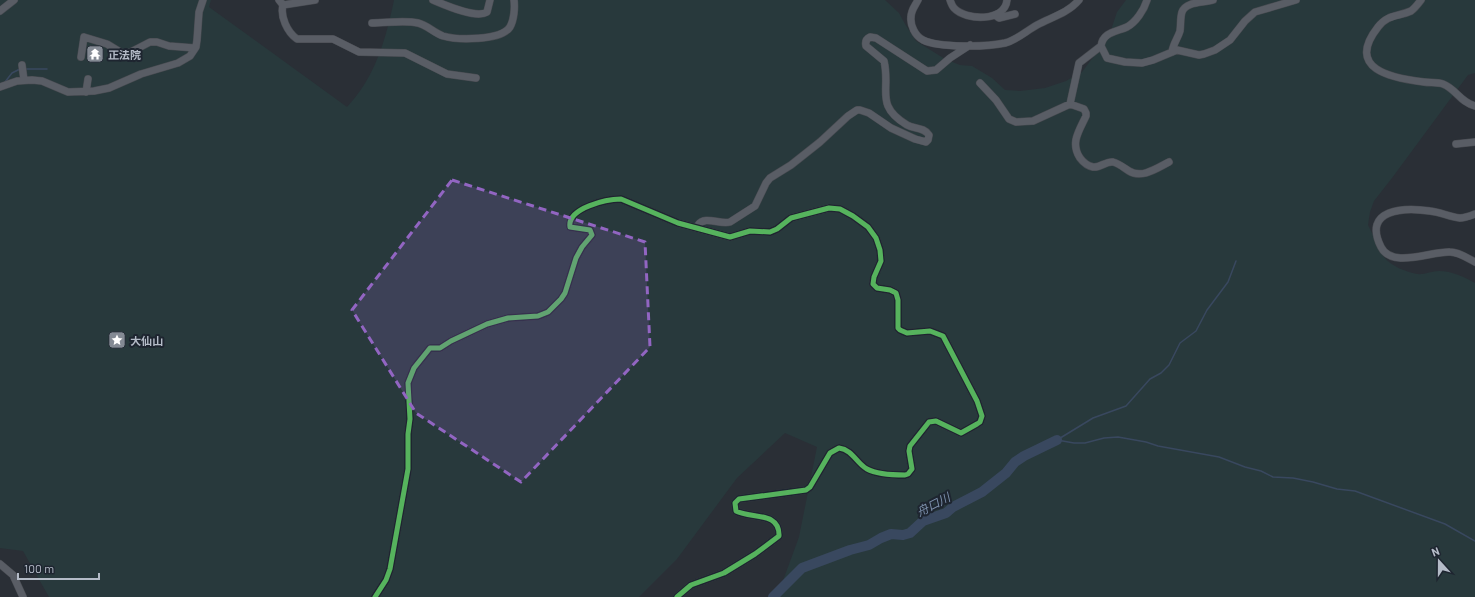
<svg xmlns="http://www.w3.org/2000/svg" width="1475" height="597" font-family="Barlow,'Noto Sans JP',sans-serif">
	<style>
		.green { fill: #28393c }
		.lines { fill: none; stroke-linecap: round; stroke-linejoin: round }
		.stream { stroke: #39485f; stroke-width: 1.5 }
		.river { stroke: #39485f; stroke-width: 10 }
		.minor-casing { stroke: #484b51; stroke-width: 8 }
		.minor { stroke: #595d65; stroke-width: 7 }
		.cycleway-casing { stroke: #1e2530; stroke-width: 8 }
		.cycleway { stroke: #56b35d; stroke-width: 5 }
		.marked { fill: #9265c2; fill-opacity: 0.2; stroke: #9265c2; stroke-width: 3; stroke-dasharray: 8 5; stroke-linejoin: round }
		.labels { text-anchor: middle; dominant-baseline: central; stroke-width: 4; stroke-linejoin: round; paint-order: stroke }
		.poi-label { font-size: 11px; font-weight: bold; fill: #b4bbc7; stroke: #1e2530; text-anchor: start }
		.water-label { font-size: 12px; font-style: italic; fill: #7d91ad; stroke: #1e2530 }
	</style>
	<rect width="100%" height="100%" fill="#2a2f36"/>
	<!-- green -->
	<path class="green" d="M 0,0 L 211,0 L 209,7 L 347,107 C 353,100 359,93 364,85 C 380,60 388,29 394,0 L 885,0 L 899,13 L 905,24 L 916,41 L 945,59 L 960,65 L 972,66 L 992,78 L 1005,90 L 1020,91 L 1045,88 L 1066,81 L 1082,72 L 1109,36 L 1117,12 L 1126,0 L 1475,0 L 1475,73 L 1468,75 L 1392,178 L 1374,201 L 1370,212 L 1368,225 L 1384,257 C 1391,266 1406,272 1417,274 C 1424,275 1432,271 1439,271 C 1452,271 1464,277 1475,283 L 1475,597 L 777,597 L 799,537 L 817,447 L 785,433 L 737,478 L 677,559 L 639,597 L 49,597 L 23,551 L 0,548 Z"/>
	<g class="lines">
		<!-- stream -->
		<path class="stream" d="M 26,69 L 47,69
			M 5,82 L 12,73 L 20,69
			M 1057,440 L 1074,443 L 1085,443 L 1104,438 L 1118,437 L 1146,442 L 1158,446 L 1219,457 L 1245,467 L 1261,471 L 1273,477 L 1293,478 L 1313,482 L 1337,489 L 1355,491 L 1445,524 L 1475,541
			M 1057,440 L 1093,418 L 1126,406 L 1150,379 L 1161,373 L 1169,365 L 1180,343 L 1196,331 L 1207,310 L 1228,282 L 1236,261"/>
		<!-- river -->
		<path class="river" d="M 773,597 L 802,568 L 850,550 L 869,545 L 881,538 L 891,534 L 903,535 L 910,533 L 923,521 L 946,513 L 953,507 L 982,492 L 1006,473 L 1015,462 L 1024,456 L 1057,440"/>
		<defs>
			<path id="minor" d="M 279,0 L 283,5 C 280,16 287,32 297,39 L 333,39 L 359,52 L 405,53 L 447,74 L 476,78
				M 433,0 C 445,5 476,19 487,12 L 490,0
				M 918,0 C 915,6 911,10 911,17 C 910,25 915,36 923,40 C 939,48 987,47 1005,43 C 1017,40 1026,31 1037,25 C 1052,17 1068,13 1079,0
				M 950,0 C 951,3 952,6 954,8 C 966,21 1005,22 1007,0
				M 1147,0 C 1144,10 1136,22 1127,27 C 1116,32 1103,32 1101,46 L 1107,58 L 1125,62 L 1142,63 L 1153,60 L 1177,50 L 1199,55 L 1204,54 L 1215,50 L 1230,40 L 1245,21 L 1255,12 L 1296,0
				M 1421,0 C 1418,4 1415,8 1411,11 C 1398,17 1388,14 1378,27 C 1345,69 1391,78 1424,82 C 1430,83 1437,82 1443,84 C 1456,89 1460,102 1475,106
				M 283,5 L 315,0
				M 0,11 L 14,0
				M 995,15 L 999,18 L 1015,14
				M 372,23 C 387,23 404,20 418,23 C 427,25 434,33 443,36 C 457,40 501,41 510,27 C 514,20 515,8 514,0
				M 1172,52 C 1173,44 1178,38 1180,31 C 1181,25 1180,18 1182,12 C 1186,1 1204,3 1213,0
				M 81,57 L 84,37 L 107,44 L 125,55 L 150,42 L 157,42 L 169,46 L 195,48
				M 22,65 L 24,80
				M 980,83 L 996,100 L 1009,119 L 1016,122 L 1033,121 L 1070,104 L 1084,109 L 1086,113 L 1086,116 C 1079,131 1070,143 1080,158 C 1083,162 1088,166 1093,167 C 1100,168 1106,161 1113,162 C 1120,164 1124,168 1129,171 C 1142,179 1157,168 1169,162
				M 0,87 L 17,81 L 32,80 L 42,81 L 68,92 L 94,91 L 109,88 L 141,74 L 178,63 L 190,56 L 196,47 L 197,40 L 199,12 L 203,0
				M 86,92 L 88,79
				M 1070,104 L 1079,63 L 1101,46
				M 1456,144 L 1475,142
				M 1475,214 C 1470,216 1465,218 1460,218 C 1450,217 1440,212 1430,211 C 1404,207 1362,209 1381,247 C 1392,269 1431,251 1450,252 C 1459,252 1467,258 1475,262
				M 699,228 L 698,225 C 705,215 720,225 730,222 L 755,206 L 766,183 L 770,178 L 791,165 L 820,142 L 848,116 L 857,110 L 860,110 L 869,113 L 891,128 L 915,139 L 926,142 L 928,140 L 929,135 C 924,127 914,129 907,125 C 874,105 891,90 884,61 L 866,46 C 865,42 866,39 870,37 L 876,38 L 927,71 L 936,70 L 950,58 L 970,45
				M 0,564 L 13,575 L 23,597
				M 375,597 L 386,580 L 390,569 L 408,469 L 408,434 L 410,419 L 408,383 L 414,368 L 430,348 L 440,348 L 451,341 L 487,324 L 508,318 L 538,316 L 548,312 L 561,299 L 565,293 L 576,258 L 582,247 L 592,235 L 590,230 L 570,227 C 567,208 607,199 621,199 L 678,223 L 730,237 L 750,231 L 770,232 L 777,229 L 791,218 L 829,208 L 840,209 L 853,216 L 868,227 L 876,238 L 880,250 L 881,261 L 874,277 L 873,284 L 877,288 L 890,290 L 896,293 L 898,300 L 898,328 L 900,330 L 907,333 L 930,331 L 943,336 L 977,401 L 982,416 L 980,422 L 977,424 L 961,433 L 936,421 L 929,422 L 910,446 L 909,451 L 912,469 L 908,474 L 905,475 C 895,475 876,474 867,469 C 856,463 853,450 839,448 L 830,453 L 810,487 L 806,490 L 739,499 L 735,503 L 736,511 C 751,519 780,511 779,536 L 755,554 L 724,573 L 691,585 L 677,597"/>
		</defs>
		<!-- minor casing -->
		<use href="#minor" class="minor-casing"/>
		<!-- minor -->
		<use href="#minor" class="minor"/>
		<defs>
			<path id="cycleway" d="M 375,597 L 386,580 L 390,569 L 408,469 L 408,434 L 410,419 L 408,383 L 414,368 L 430,348 L 440,348 L 451,341 L 487,324 L 508,318 L 538,316 L 548,312 L 561,299 L 565,293 L 576,258 L 582,247 L 592,235 L 590,230 L 570,227 C 567,208 607,199 621,199 L 678,223 L 730,237 L 750,231 L 770,232 L 777,229 L 791,218 L 829,208 L 840,209 L 853,216 L 868,227 L 876,238 L 880,250 L 881,261 L 874,277 L 873,284 L 877,288 L 890,290 L 896,293 L 898,300 L 898,328 L 900,330 L 907,333 L 930,331 L 943,336 L 977,401 L 982,416 L 980,422 L 977,424 L 961,433 L 936,421 L 929,422 L 910,446 L 909,451 L 912,469 L 908,474 L 905,475 C 895,475 876,474 867,469 C 856,463 853,450 839,448 L 830,453 L 810,487 L 806,490 L 739,499 L 735,503 L 736,511 C 751,519 780,511 779,536 L 755,554 L 724,573 L 691,585 L 677,597"/>
		</defs>
		<!-- cycleway casing -->
		<use href="#cycleway" class="cycleway-casing"/>
		<!-- cycleway -->
		<use href="#cycleway" class="cycleway"/>
	</g>
	<!-- marked area -->
	<path class="marked" d="M 452,180 L 645,242 L 650,347 L 521,482 L 416,413 L 352,310 Z"/>
	<!-- icons -->
	<defs>
		<symbol id="temple-square" viewBox="-11 -11 22 22"><rect x="-9" y="-9" width="18" height="18" rx="4" fill="#848a94" stroke="#1e2530"/><path d="M0-6L5-2H3V0L6.5 2.5H4V6H1.5V3h-3V6H-4V2.5H-6.5L-3 0V-2H-5Z" fill="#fff"/></symbol>
		<symbol id="sight-square" viewBox="-11 -11 22 22"><rect x="-9" y="-9" width="18" height="18" rx="4" fill="#848a94" stroke="#1e2530"/><path d="M0-6L1.8-2.2L6-1.7L2.9 1.2L3.7 5.4L0 3.3L-3.7 5.4L-2.9 1.2L-6-1.7L-1.8-2.2Z" fill="#fff"/></symbol>
	</defs>
	<g fill-rule="evenodd">
		<use href="#temple-square" x="85" y="44" width="20" height="20"/>
		<use href="#sight-square" x="107" y="330" width="20" height="20"/>
	</g>
	<g class="labels">
		<!-- poi labels -->
		<g class="poi-label">
			<text x="108" y="54">正法院</text>
			<text x="130" y="340">大仙山</text>
		</g>
		<!-- water labels -->
		<g class="water-label">
			<text transform="translate(933 504) rotate(-27)">舟口川</text>
		</g>
	</g>
	<!-- north arrow -->
	<g transform="translate(1439 561) rotate(339)" stroke="#1e2530" stroke-width="3" paint-order="stroke">
	<path d="M0-3L7 15L0 10L-7 15Z" fill="#b4bbc7"/>
	<text y="-6" font-size="11" font-weight="bold" text-anchor="middle" fill="#b4bbc7">N</text>
	</g>
	<!-- scale -->
	<path d="M18 573v6h81v-6" fill="none" stroke="#b4bbc7" stroke-width="2"/>
	<text x="24" y="573" font-size="12" fill="#b4bbc7" stroke="#1e2530" stroke-width="3" paint-order="stroke">100 m</text>
</svg>
